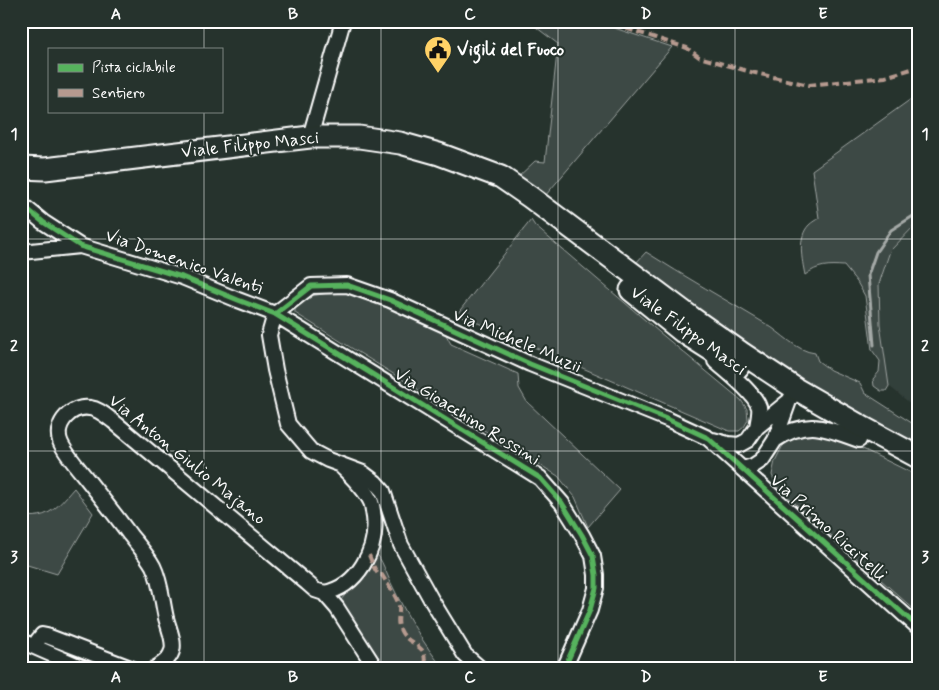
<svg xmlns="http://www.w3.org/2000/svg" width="939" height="690" font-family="Mynerve,sans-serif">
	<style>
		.built { fill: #333f3a }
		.green { fill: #3e4944; stroke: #9ea4a2 }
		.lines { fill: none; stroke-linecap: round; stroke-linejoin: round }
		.stream { stroke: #a4a9a7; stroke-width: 3 }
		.minor-casing { stroke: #fff; stroke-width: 18 }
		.primary-casing { stroke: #fff; stroke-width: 25 }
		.minor { stroke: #26332d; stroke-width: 14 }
		.primary { stroke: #26332d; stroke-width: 21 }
		.quiet { stroke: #b69a8f; stroke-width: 4; stroke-dasharray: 8 4; stroke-linecap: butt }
		.cycleway-casing { stroke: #26332d; stroke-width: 8 }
		.cycleway { stroke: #56b35d; stroke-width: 5 }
		.grid { fill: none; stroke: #fff; stroke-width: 1; stroke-opacity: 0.55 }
		.labels { text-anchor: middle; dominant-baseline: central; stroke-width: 4; stroke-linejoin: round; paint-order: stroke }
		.poi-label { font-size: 18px; font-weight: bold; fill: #fff; stroke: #26332d; text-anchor: start }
		.street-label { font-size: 18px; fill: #fff; stroke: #26332d }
		.neatline { fill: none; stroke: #fff; stroke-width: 2 }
		.grid-label { font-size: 16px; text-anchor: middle; font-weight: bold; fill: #fff }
	</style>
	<rect width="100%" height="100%" fill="#26332d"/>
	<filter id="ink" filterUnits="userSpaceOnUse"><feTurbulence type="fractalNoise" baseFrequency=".02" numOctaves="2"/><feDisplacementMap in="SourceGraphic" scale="10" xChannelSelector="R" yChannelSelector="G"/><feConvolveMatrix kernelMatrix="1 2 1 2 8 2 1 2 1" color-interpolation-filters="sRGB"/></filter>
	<g filter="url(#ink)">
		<!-- built -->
		<path class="built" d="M 918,222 L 918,410 L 889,386 L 880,324 L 879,284 L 890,251 Z"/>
		<!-- green -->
		<path class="green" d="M 528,21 L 593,21 L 672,47 L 545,196 L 516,179 L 535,161 L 545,162 L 558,44 Z
			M 918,94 L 918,222 L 890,251 L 879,284 L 880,324 L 889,386 L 886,391 L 881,391 L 874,386 L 873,379 L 879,372 L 880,361 L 872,350 L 865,296 L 857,282 L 844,266 C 828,265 818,265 805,275 C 802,260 797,237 809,225 C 812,222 816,220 819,218 L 812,170 Z
			M 531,220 L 535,226 L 659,332 L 741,400 L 747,409 L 748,420 L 744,427 L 739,431 L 729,431 L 457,314 Z
			M 646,252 C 685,277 726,300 766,324 C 782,333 796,351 815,353 L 818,361 L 830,370 L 860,383 L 865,393 L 918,427 L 918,448 L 890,434 L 754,351 L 635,264 Z
			M 334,292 L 353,293 L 444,331 L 451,344 L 518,374 L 519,388 L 527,402 L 620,490 L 588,527 L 575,497 L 558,476 L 295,313 L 295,304 L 305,297 Z
			M 824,430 L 918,476 L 918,613 L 777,487 L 772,475 L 775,461 L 782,447 L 793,436 Z
			M 74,488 L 93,513 L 57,574 L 24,564 L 26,556 L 21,553 L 21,517 C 27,516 33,517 38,516 C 54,514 64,499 74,488 Z
			M 374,550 C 383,561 386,573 392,585 C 406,614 423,644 444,669 L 387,669 L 352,620 L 341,600 L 364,570 Z"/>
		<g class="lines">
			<!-- stream -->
			<path class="stream" d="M 874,345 L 868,275 L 876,252 L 891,230 L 918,213"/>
			<defs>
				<path id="minor" d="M 310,137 L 343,21
					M 21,204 L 43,222 L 80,246 L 182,277 L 238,300 L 275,314 L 540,478 L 562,503 L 582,535 L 593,556 L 596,575 L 596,588 L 590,610 L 564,669
					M 21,252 L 80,246
					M 275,314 L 311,286 L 347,285 L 390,300 L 530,364 L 669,420 L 708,438 L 918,627
					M 275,314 L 269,335 L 275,370 L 288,424 L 311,451 L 328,460 L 363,473 L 375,482 L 383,491 L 401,545 L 432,601 L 465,655 L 481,669
					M 715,361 C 727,372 754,392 759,407 C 760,413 758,421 757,427
					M 713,440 L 728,444 L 739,445 L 748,440 L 757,427 L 789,401
					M 775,440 C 808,418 825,428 859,440
					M 743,469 L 753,466 L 762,460 L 775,440 L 789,401 L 796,389
					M 324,593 C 357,587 378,550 374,517 C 373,513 373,507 371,502 C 365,489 352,477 342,467
					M 21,641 L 85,669
					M 35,647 L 38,640 L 42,635 L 47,636 L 133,669
					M 154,669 C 181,654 173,642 166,618 C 162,601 161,582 153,566 C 147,555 138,545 130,535 C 116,516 101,497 86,478 C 78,468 64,452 60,441 C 54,423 72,405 90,408 C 99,409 106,416 113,421 L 307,583 L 315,590 L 324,593 L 337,608 L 376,669"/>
				<path id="primary" d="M 21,168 L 45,169 L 310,137 L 359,137 L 400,143 L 439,154 L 501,177 L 530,197 L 692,318 L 743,354 L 796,389 L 864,428 L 918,457
					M 631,290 L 683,332 L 738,367"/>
			</defs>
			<!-- minor casing -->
			<use href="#minor" class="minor-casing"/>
			<!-- primary casing -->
			<use href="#primary" class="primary-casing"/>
			<!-- minor -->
			<use href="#minor" class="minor"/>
			<!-- primary -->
			<use href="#primary" class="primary"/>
			<!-- quiet -->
			<path class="quiet" d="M 603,21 L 687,48 L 699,57 L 751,72 L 809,85 L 885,77 L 918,67
				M 369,555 C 372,562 374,570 379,575 L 382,575 C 386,582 398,599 399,606 C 400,617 395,621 402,633 C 407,641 416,643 422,650 C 426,655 424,663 426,669"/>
			<defs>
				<path id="cycleway" d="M 21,204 L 43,222 L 80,246 L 182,277 L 238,300 L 275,314 L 540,478 L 562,503 L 582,535 L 593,556 L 596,575 L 596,588 L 590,610 L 564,669
					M 275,314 L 311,286 L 347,285 L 390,300 L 530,364 L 669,420 L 708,438 L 918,627"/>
			</defs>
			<!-- cycleway casing -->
			<use href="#cycleway" class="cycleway-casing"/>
			<!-- cycleway -->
			<use href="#cycleway" class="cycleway"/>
		</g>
	</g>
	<!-- grid -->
	<path class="grid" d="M 204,21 L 204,49M 381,21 L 381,669M 558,21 L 558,669M 735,21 L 735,669M 204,111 L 204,669M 21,239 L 918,239M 21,451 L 918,451"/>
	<!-- icons -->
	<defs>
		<symbol id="civic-pin" viewBox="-11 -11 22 30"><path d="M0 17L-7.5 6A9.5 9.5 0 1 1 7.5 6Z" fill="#ffd166" stroke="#26332d"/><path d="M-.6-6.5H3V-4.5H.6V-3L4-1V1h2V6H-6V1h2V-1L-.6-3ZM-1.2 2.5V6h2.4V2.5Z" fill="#111"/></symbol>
	</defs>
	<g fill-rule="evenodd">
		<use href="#civic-pin" x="422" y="34" width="32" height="43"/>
	</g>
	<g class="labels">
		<!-- poi labels -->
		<g class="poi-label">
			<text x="457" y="50">Vigili del Fuoco</text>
		</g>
		<!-- street labels -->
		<g class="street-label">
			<text transform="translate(250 145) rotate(-6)">Viale Filippo Masci</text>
			<text transform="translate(184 262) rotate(19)">Via Domenico Valenti</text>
			<text transform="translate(688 331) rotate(36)">Viale Filippo Masci</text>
			<text transform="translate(517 341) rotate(23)">Via Michele Muzii</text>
			<text transform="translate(467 417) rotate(32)">Via Gioacchino Rossini</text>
			<text transform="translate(187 460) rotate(39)">Via Anton Giulio Majano</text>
			<text transform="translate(828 528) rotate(42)">Via Primo Riccitelli</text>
		</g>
	</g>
	<!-- margin -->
	<rect width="939" height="690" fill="none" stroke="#26332d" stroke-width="55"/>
	<!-- legend -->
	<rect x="48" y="48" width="175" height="65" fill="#26332d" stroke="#7d8581"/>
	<rect x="58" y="64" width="25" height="8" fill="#56b35d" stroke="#7d8581"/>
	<text x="92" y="72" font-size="15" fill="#ffffff">Pista ciclabile</text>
	<rect x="58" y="89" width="25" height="8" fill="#b69a8f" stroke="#7d8581"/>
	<text x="92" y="98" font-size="15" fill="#ffffff">Sentiero</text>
	<rect x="28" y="28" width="884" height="634" class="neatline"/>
	<g class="grid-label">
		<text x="116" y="19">A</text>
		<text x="293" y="19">B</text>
		<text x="470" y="19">C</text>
		<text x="646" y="19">D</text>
		<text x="823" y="19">E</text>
		<text x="14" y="139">1</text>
		<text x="925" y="139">1</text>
		<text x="14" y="351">2</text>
		<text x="925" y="351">2</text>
		<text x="14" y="562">3</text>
		<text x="925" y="562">3</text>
		<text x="116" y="682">A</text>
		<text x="293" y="682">B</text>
		<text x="470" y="682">C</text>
		<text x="646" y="682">D</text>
		<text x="823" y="682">E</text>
	</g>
</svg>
